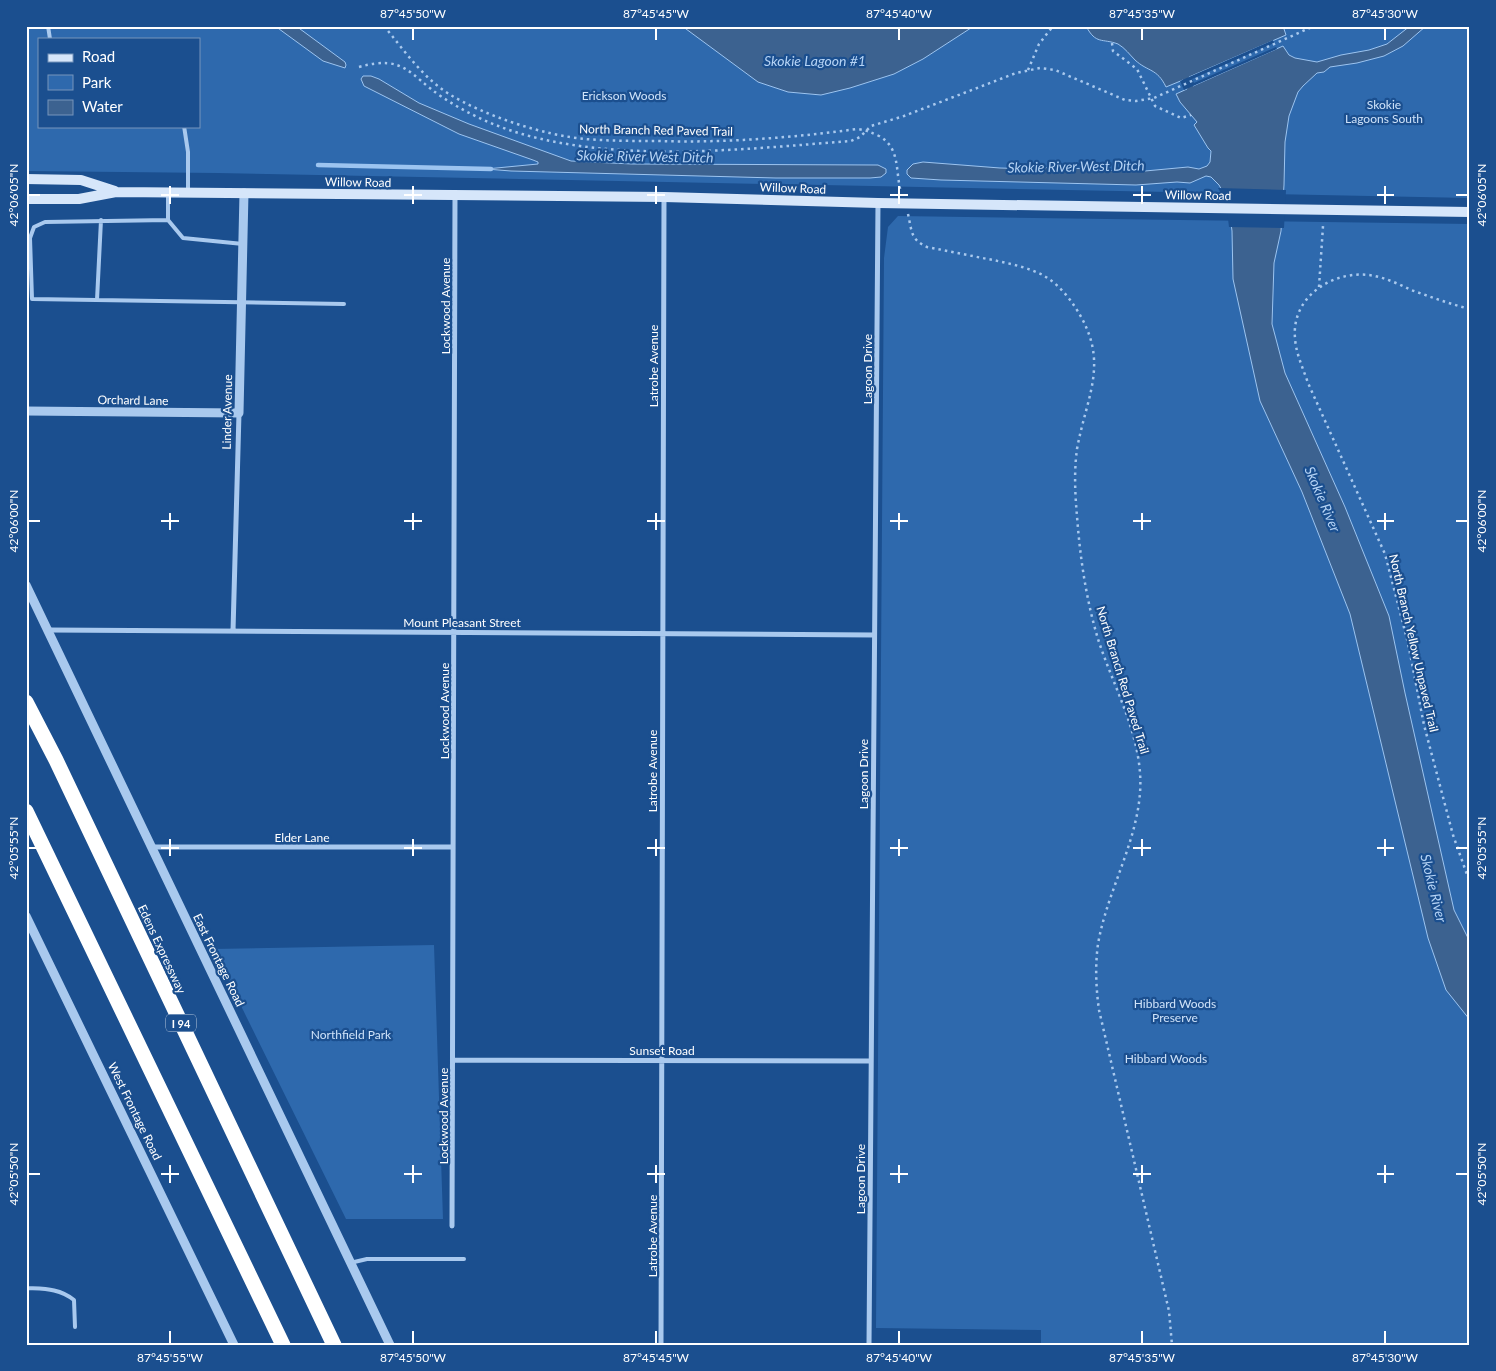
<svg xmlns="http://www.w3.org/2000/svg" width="1496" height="1371" font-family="Lato,sans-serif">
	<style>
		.green { fill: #2e69ad; fill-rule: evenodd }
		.water { fill: #3c6290; stroke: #9cc4f0 }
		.pier { fill: #1b4f8f }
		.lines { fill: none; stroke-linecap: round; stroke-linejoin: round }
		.stream { stroke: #9cc4f0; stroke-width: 4.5 }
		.path { stroke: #a9c9ee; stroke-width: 2.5; stroke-dasharray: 2.5 4; stroke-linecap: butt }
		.service { stroke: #a9c9ee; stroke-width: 4 }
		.minor { stroke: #a9c9ee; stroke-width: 5 }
		.tertiary { stroke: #a9c9ee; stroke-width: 9 }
		.secondary { stroke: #d6e6fa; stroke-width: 10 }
		.motorway { stroke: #fff; stroke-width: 15 }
		.ticks { fill: none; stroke: #fff; stroke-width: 2 }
		.labels { text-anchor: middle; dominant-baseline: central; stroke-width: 4.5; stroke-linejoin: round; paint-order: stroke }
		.shield { fill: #1b4f8f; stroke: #bbcadd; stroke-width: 1 }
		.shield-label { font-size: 11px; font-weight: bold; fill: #fff }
		.park-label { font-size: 12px; fill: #cfe3fa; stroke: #1b4f8f }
		.street-label { font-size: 12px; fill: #fff; stroke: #1b4f8f }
		.water-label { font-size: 14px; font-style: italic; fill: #b5d3f5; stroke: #1b4f8f }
		.neatline { fill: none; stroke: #fff; stroke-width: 2 }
		.ticks-label { font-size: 12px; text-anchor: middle; fill: #fff }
	</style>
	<rect width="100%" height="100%" fill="#1b4f8f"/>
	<!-- green -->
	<path class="green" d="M 26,26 L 1470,26 L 1470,198 L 217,173 L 26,171 ZM 39,39 L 199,39 L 199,126 L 39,126 Z
		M 898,216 L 1470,224 L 1470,1345 L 1041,1345 L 1041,1330 L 876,1328 L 884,258 L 888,227 Z
		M 434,945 L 443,1219 L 346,1219 L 213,949 Z"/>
	<!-- water -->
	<path class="water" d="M 275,26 L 296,26 L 345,62 L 346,65 L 345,68 L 323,61 Z
		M 682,26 L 974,26 L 923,59 L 894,74 L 850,88 L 821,95 L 788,92 L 758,82 Z
		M 1086,26 L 1283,26 L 1286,35 L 1189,77 L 1193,86 L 1283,46 L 1289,55 L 1295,58 L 1317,62 L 1341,55 L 1369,50 L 1387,44 L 1410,26 L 1426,26 L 1403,46 L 1384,56 L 1357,63 L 1330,67 L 1324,72 L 1317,73 L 1303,86 L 1298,92 L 1289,116 L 1285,142 L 1284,185 L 1281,231 L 1274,263 L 1272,324 L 1285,373 L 1345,507 L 1389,616 L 1405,693 L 1454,910 L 1470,942 L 1470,1020 L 1446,990 L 1428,938 L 1350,614 L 1302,492 L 1260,401 L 1233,279 L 1232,231 L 1228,201 L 1219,185 L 1211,177 L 1206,176 L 1190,183 L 1177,182 L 1136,185 L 941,180 L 911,178 L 907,174 L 907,170 L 913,164 L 923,162 L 1000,168 L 1033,169 L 1054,167 L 1120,171 L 1145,171 L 1188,167 L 1199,169 L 1207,166 L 1210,162 L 1211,151 L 1208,148 L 1194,125 L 1197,122 L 1180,102 L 1176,94 L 1187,89 L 1183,80 L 1166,87 C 1157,68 1148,72 1135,60 C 1130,55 1125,48 1118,44 C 1102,38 1096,45 1086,26 Z
		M 363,76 L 371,76 L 379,79 L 419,103 L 469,124 L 571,161 L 632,164 L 878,165 L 886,169 L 886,173 L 881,177 L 870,178 L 776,178 L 511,171 L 486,169 L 538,164 L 538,162 L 533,160 L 459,134 L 364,86 L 361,79 Z"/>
	<!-- pier -->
	<path class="pier" d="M 1273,40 L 1274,43 L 1192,79 L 1194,83 L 1276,47 L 1277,49 L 1184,90 L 1180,81 Z
		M 1218,188 L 1286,190 L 1284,228 L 1229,227 L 1226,202 Z"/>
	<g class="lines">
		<!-- stream -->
		<path class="stream" d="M 318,165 L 491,169"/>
		<!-- path -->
		<path class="path" d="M 384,26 C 404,50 422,77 449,94 C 485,116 543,135 585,139 C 609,141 633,141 657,141 C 724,143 790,138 857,129 C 865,130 871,132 879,136 C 901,148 895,172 901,192
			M 1112,43 L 1113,51 L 1137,69 L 1155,106 L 1181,118 L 1191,115
			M 359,67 C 405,54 409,75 442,97 C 466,113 494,126 522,134 C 623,163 746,149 851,141 L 860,137 L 871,126 L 904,116 L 1016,73 L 1040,68 L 1055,70 L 1125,100 L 1136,101 L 1154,98 L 1314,26
			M 1028,70 L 1039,44 L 1053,26
			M 908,214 C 912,231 910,239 927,247 C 949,251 971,256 993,260 C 1007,263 1022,266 1036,272 C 1052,278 1066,293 1075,307 C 1111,361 1087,394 1077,449 C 1074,471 1075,494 1077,516 C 1080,557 1086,599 1098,639 C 1114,689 1144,739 1140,793 C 1136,845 1107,892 1098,944 C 1095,966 1096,988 1099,1010 L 1169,1311 L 1172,1345
			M 1319,287 L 1323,226
			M 1470,309 C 1450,304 1431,297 1411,290 C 1401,285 1390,280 1379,277 C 1340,266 1291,293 1295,338 C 1296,354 1303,368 1308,383 L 1385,554 L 1408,643 L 1424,725 L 1453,835 L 1470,883"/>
		<!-- service -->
		<path class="service" d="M 48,26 L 50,39
			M 184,126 L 188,152 L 188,191
			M 168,195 L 168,220
			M 243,244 L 183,238 L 168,220 L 45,222 L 34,227 L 30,238 L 32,299 L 344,304
			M 97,300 L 101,220
			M 350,1263 L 367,1259 L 464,1259
			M 26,1288 C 44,1289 59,1288 74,1300 L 75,1327"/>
		<!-- minor -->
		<path class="minor" d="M 49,630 L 874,635
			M 233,631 L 239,413
			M 151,847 L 453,847
			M 453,1060 L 871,1061
			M 452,1226 L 455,195
			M 661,1345 L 664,197
			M 869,1345 L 878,203"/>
		<!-- tertiary -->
		<path class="tertiary" d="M 26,411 L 239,413 L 244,193
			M 26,585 L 390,1345
			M 26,916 L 234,1345"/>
		<!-- secondary -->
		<path class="secondary" d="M 26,179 L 81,180 L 115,191
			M 26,199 L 79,199 L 116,192 L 664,197 L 878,203 L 1470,212"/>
		<!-- motorway -->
		<path class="motorway" d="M 26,702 L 56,760 L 334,1345
			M 26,811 L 283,1345"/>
	</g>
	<!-- ticks -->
	<path class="ticks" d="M 413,28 L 413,40M 656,28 L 656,40M 899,28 L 899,40M 1142,28 L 1142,40M 1385,28 L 1385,40M 170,186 L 170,204M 413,186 L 413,204M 656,186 L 656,204M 899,186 L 899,204M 1142,186 L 1142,204M 1385,186 L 1385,204M 28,195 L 40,195M 161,195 L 179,195M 404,195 L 422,195M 647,195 L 665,195M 890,195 L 908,195M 1133,195 L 1151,195M 1377,195 L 1394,195M 1456,195 L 1468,195M 170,513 L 170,530M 413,513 L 413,530M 656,513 L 656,530M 899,513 L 899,530M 1142,513 L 1142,530M 1385,513 L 1385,530M 28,521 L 40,521M 161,521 L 179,521M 404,521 L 422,521M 647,521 L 665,521M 890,521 L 908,521M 1133,521 L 1151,521M 1377,521 L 1394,521M 1456,521 L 1468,521M 170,839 L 170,856M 413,839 L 413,856M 656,839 L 656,856M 899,839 L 899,856M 1142,839 L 1142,856M 1385,839 L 1385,856M 28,848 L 40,848M 161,848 L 179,848M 404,848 L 422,848M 647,848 L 665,848M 890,848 L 908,848M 1133,848 L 1151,848M 1377,848 L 1394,848M 1456,848 L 1468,848M 170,1165 L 170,1183M 413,1165 L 413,1183M 656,1165 L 656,1183M 899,1165 L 899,1183M 1142,1165 L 1142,1183M 1385,1165 L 1385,1183M 28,1174 L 40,1174M 161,1174 L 179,1174M 404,1174 L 422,1174M 647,1174 L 665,1174M 890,1174 L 908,1174M 1133,1174 L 1151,1174M 1377,1174 L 1394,1174M 1456,1174 L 1468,1174M 170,1331 L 170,1344M 413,1331 L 413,1344M 656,1331 L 656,1344M 899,1331 L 899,1344M 1142,1331 L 1142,1344M 1385,1331 L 1385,1344"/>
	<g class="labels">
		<!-- shield labels -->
		<rect class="shield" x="166" y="1014.5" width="30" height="17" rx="4"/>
		<g class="shield-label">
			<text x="181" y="1023">I 94</text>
		</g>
		<!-- park labels -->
		<g class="park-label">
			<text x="624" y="95">Erickson Woods</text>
			<text x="1384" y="104">Skokie<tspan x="1384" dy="14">Lagoons South</tspan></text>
			<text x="1175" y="1003">Hibbard Woods<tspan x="1175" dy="14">Preserve</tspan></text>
			<text x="351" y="1034">Northfield Park</text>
			<text x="1166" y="1058">Hibbard Woods</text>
		</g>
		<!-- street labels -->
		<g class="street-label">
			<text transform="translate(656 130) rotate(1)">North Branch Red Paved Trail</text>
			<text transform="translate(358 182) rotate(1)">Willow Road</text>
			<text transform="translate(793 188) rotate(2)">Willow Road</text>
			<text transform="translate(1198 195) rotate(1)">Willow Road</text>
			<text transform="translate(445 306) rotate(-90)">Lockwood Avenue</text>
			<text transform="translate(653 366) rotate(-90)">Latrobe Avenue</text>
			<text transform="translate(867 369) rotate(-90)">Lagoon Drive</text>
			<text transform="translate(133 400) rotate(1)">Orchard Lane</text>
			<text transform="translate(227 412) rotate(-89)">Linder Avenue</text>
			<text x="462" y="622">Mount Pleasant Street</text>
			<text transform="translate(1414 643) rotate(77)">North Branch Yellow Unpaved Trail</text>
			<text transform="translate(1123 680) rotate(73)">North Branch Red Paved Trail</text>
			<text transform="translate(444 711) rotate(-90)">Lockwood Avenue</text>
			<text transform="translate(652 771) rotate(-90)">Latrobe Avenue</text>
			<text transform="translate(863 774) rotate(-90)">Lagoon Drive</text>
			<text x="302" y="837">Elder Lane</text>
			<text transform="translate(162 949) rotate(65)">Edens Expressway</text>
			<text transform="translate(219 960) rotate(64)">East Frontage Road</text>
			<text x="662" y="1050">Sunset Road</text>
			<text transform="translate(135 1111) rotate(64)">West Frontage Road</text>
			<text transform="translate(443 1116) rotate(-90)">Lockwood Avenue</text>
			<text transform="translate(860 1179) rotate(-90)">Lagoon Drive</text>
			<text transform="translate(652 1236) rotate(-90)">Latrobe Avenue</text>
		</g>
		<!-- water labels -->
		<g class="water-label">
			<text x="815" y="60">Skokie Lagoon #1</text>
			<text transform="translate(645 156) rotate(1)">Skokie River West Ditch</text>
			<text transform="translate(1076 166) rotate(-1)">Skokie River West Ditch</text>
			<text transform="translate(1323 499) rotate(67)">Skokie River</text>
			<text transform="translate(1434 888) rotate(76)">Skokie River</text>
		</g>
	</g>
	<!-- border -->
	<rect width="1496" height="1371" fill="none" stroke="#1b4f8f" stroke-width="55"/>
	<!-- legend -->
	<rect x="38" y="38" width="162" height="90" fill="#1b4f8f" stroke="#7695bc"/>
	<rect x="48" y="54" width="25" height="8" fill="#d6e6fa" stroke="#7695bc"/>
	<text x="82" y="62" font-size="15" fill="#ffffff">Road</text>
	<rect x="48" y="75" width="25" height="15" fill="#2e69ad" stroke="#7695bc"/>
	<text x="82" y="88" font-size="15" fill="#ffffff">Park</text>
	<rect x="48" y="100" width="25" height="15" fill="#3c6290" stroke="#7695bc"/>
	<text x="82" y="112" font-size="15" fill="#ffffff">Water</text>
	<rect x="28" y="28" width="1440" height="1316" class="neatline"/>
	<g class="ticks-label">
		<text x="413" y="18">87°45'50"W</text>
		<text x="656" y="18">87°45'45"W</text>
		<text x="899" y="18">87°45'40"W</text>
		<text x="1142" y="18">87°45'35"W</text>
		<text x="1385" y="18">87°45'30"W</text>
		<text transform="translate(14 195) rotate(-90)" y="4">42°06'05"N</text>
		<text transform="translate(1482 195) rotate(-90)" y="4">42°06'05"N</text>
		<text transform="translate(14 521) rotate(-90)" y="4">42°06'00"N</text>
		<text transform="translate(1482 521) rotate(-90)" y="4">42°06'00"N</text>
		<text transform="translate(14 848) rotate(-90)" y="4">42°05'55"N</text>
		<text transform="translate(1482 848) rotate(-90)" y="4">42°05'55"N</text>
		<text transform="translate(14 1174) rotate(-90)" y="4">42°05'50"N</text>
		<text transform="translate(1482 1174) rotate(-90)" y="4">42°05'50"N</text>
		<text x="170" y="1362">87°45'55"W</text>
		<text x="413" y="1362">87°45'50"W</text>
		<text x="656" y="1362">87°45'45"W</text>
		<text x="899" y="1362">87°45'40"W</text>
		<text x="1142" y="1362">87°45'35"W</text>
		<text x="1385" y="1362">87°45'30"W</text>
	</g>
</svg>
